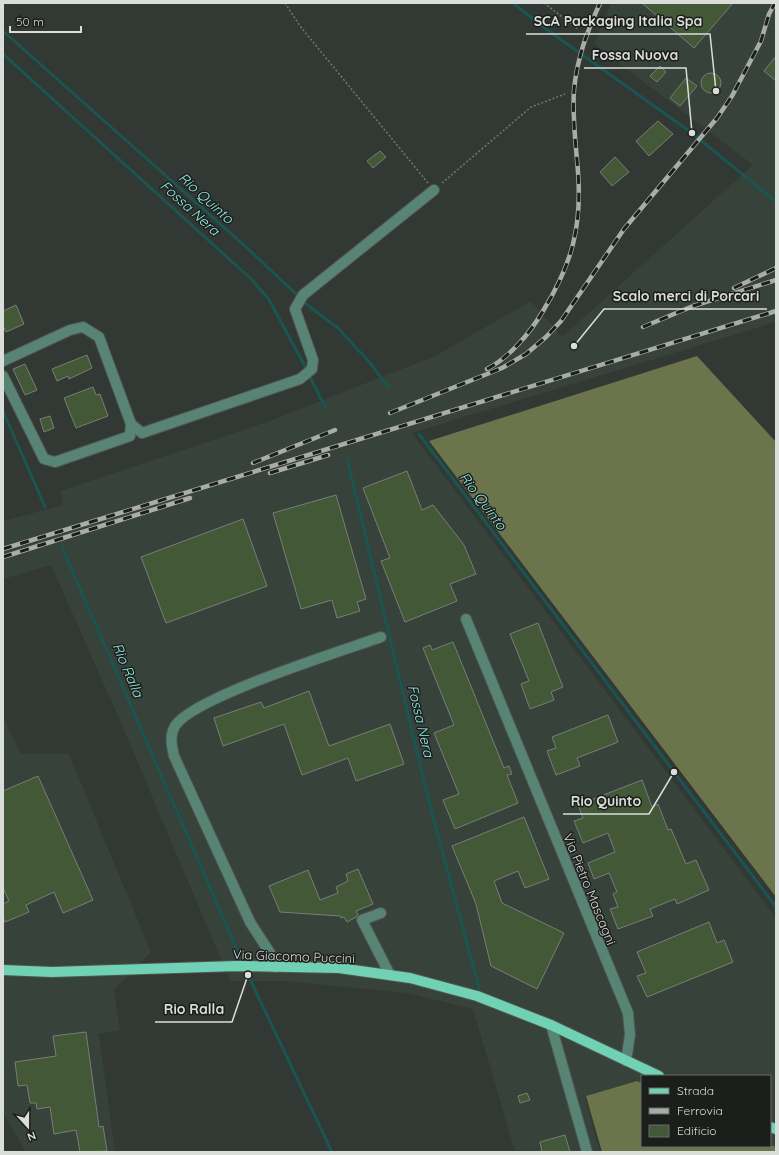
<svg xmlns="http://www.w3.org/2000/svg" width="779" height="1155" font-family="Quicksand,sans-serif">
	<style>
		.built { fill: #36423a }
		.forest { fill: #6c744c }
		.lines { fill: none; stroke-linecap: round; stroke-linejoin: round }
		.stream { stroke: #1a5552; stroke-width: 3 }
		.building { fill: #425837; stroke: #797e77 }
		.minor-casing { stroke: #505651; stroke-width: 12 }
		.major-casing { stroke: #505651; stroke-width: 12 }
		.path { stroke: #727773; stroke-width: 1.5; stroke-dasharray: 2 2; stroke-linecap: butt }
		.minor { stroke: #588476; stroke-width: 10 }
		.major { stroke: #71d1b4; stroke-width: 10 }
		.rail-casing { stroke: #a8ada9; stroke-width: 4.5 }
		.rail { stroke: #1c1e1c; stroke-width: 3; stroke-dasharray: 9; stroke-linecap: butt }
		.labels { text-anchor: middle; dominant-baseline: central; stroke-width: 3; stroke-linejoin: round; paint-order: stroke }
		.street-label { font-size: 13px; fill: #dadedb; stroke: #1c1e1c }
		.water-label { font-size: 14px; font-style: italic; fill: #90ece6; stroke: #1c1e1c }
		.leader { fill: none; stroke: #dadedb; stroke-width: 1.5 }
		.callout-dot { fill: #dadedb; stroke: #1c1e1c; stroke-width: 1.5 }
		.callout-label { font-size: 14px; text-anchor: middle; font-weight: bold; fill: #dadedb; stroke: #1c1e1c; stroke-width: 3; stroke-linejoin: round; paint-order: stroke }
	</style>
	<rect width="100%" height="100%" fill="#323833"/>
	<!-- built -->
	<path class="built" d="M 611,3 L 776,3 L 776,322 L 412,433 L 776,918 L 776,1147 L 770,1145 L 770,1076 L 642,1076 L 642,1083 L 637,1081 L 585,1097 L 600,1152 L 515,1152 L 473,1009 L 407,993 L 282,981 L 230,981 L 124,730 L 51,565 L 3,579 L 3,521 L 63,505 L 60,491 L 267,422 L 435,356 L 531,301 L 562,337 L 753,165 L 594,44 Z
		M 3,716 L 20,753 L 69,754 L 151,952 L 114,990 L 120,1030 L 99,1034 L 115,1152 L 26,1152 L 3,1113 Z"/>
	<!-- forest -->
	<path class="forest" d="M 697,356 L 776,442 L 776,897 L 429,441 Z
		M 637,1081 L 642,1083 L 642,1146 L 770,1146 L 770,1145 L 776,1147 L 776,1152 L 602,1152 L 586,1096 Z"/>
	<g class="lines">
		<!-- stream -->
		<path class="stream" d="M 513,3 L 546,29 L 692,133 L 776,202
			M 3,31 L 246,247 L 311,308 L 338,328 L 371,364 L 388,387
			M 3,54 L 250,278 L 268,298 L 307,370
			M 309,375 L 325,407
			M 3,411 L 45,507
			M 419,434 L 776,907
			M 347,458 L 428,798 L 479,988
			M 62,547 L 248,975 L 332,1152"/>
	</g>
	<!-- building -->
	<path class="building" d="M 642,3 L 733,3 L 694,48 Z
		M 776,56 L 776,81 L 764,71 Z
		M 660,66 L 666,72 L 657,82 L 650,76 Z
		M701 83a10 10 0 1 1 20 0a10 10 0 1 1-20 0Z
		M 686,78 L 697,86 L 680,106 L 670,98 Z
		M 658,121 L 673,134 L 649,156 L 636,141 Z
		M 380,151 L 386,157 L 373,168 L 367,161 Z
		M 615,157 L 629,172 L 612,186 L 600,172 Z
		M 16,305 L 24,324 L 6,332 L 3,326 L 3,311 Z
		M 87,355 L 92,368 L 69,379 L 68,376 L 57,381 L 52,369 Z
		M 25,364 L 37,390 L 25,395 L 13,369 Z
		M 93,387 L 96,395 L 100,394 L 108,416 L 76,428 L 64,398 Z
		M 50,416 L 54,428 L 44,432 L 40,419 Z
		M 407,471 L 422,510 L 433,505 L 464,545 L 476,574 L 450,584 L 457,601 L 405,622 L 381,561 L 390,558 L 363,488 Z
		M 336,495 L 366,599 L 357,602 L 360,611 L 337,618 L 332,600 L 301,609 L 273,513 Z
		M 243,519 L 267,586 L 166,623 L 141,557 Z
		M 538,623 L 563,687 L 551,692 L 554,700 L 530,709 L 521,684 L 529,681 L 510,634 Z
		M 453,642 L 504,768 L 509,766 L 512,774 L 507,775 L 518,803 L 455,829 L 443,800 L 459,794 L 434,733 L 454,725 L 423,648 L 430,645 L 432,650 Z
		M 309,691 L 329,746 L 390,724 L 404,764 L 356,781 L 348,758 L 302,775 L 284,724 L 223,746 L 214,718 L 261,702 L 264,708 Z
		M 608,715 L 618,742 L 577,758 L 580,766 L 556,775 L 547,751 L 556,748 L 552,737 Z
		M 38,776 L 93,900 L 63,913 L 54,892 L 26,905 L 29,912 L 5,922 L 3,917 L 3,904 L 9,901 L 3,888 L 3,791 Z
		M 642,780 L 652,807 L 658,804 L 668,830 L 671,829 L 686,864 L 696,860 L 709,890 L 677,904 L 675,899 L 650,909 L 653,916 L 618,929 L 610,909 L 618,907 L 613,894 L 617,892 L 609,873 L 594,879 L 588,863 L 615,852 L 608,833 L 583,843 L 574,821 L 583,818 L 578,805 Z
		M 524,817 L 549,879 L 525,888 L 518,871 L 494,881 L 502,903 L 564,933 L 537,989 L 491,966 L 476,904 L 452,846 Z
		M 358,869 L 373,904 L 356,911 L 358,915 L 356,917 L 347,922 L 344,917 L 341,918 L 340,916 L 280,912 L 269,886 L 308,870 L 320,900 L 338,893 L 336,887 L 348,881 L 346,874 Z
		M 709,922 L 717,943 L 724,940 L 733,962 L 647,997 L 637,976 L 646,973 L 637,952 Z
		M 86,1032 L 99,1127 L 103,1126 L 107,1151 L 80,1152 L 76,1130 L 54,1134 L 50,1107 L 37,1109 L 36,1103 L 30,1103 L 27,1085 L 18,1086 L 15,1062 L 56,1056 L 53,1036 Z
		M 527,1093 L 530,1100 L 520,1103 L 518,1096 Z
		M 565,1135 L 570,1152 L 542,1152 L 540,1142 Z"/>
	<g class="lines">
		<defs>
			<path id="minor" d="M 3,361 L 70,330 L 83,327 L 99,337 L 131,424 L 130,436 L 55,462 L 44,459 L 3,376
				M 131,424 L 142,433 L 300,379 L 312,369 L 313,360 L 295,309 L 303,295 L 434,190
				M 466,619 L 628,1013 L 630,1035 L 626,1061
				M 381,913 L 362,920 L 390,975
				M 275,967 L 270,953 L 250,922 L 174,756 C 172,747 169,736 175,726 C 193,697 342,651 381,637
				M 551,1025 L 587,1152"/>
			<path id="major" d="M 3,970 L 52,972 L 237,966 L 339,968 L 410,978 L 477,996 L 551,1025 L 659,1076
				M 770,1127 L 776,1129"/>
		</defs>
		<!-- minor casing -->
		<use href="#minor" class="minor-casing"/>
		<!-- major casing -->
		<use href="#major" class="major-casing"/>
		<!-- path -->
		<path class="path" d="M 285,3 L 300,26 L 428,183
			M 544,3 L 578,29
			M 442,183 L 531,107 L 565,94"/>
		<!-- minor -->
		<use href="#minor" class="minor"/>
		<!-- major -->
		<use href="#major" class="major"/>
		<defs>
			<path id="rail" d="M 734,288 L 776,268
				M 643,327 L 693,306 L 776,280
				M 487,369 C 510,357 530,333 543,311 C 572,264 582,227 578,172 C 576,145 572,117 574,90 C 577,58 587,32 600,3
				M 390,413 L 502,368 L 526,354 L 546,337 L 561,321 L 624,229 L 717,118 L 732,96 L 761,41 L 769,14 L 775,3
				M 253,463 L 335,430
				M 270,473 L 328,455
				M 3,549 L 776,311
				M 3,557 L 190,498"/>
		</defs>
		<!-- rail casing -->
		<use href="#rail" class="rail-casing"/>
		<!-- rail -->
		<use href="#rail" class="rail"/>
	</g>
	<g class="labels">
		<!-- street labels -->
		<g class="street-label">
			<text transform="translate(590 889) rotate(68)">Via Pietro Mascagni</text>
			<text transform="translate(294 956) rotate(2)">Via Giacomo Puccini</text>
		</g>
		<!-- water labels -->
		<g class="water-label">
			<text transform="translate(206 198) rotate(42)">Rio Quinto</text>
			<text transform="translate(190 208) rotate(42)">Fossa Nera</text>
			<text transform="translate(483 501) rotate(53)">Rio Quinto</text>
			<text transform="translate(128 670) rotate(67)">Rio Ralla</text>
			<text transform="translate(421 721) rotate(77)">Fossa Nera</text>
		</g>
	</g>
	<!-- callouts -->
	<path class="leader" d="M716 91L710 34H526M692 133L686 68H584M574 346L604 309H767M674 772L649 814H563M248 975L232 1022H155"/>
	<g class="callout-dot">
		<circle cx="716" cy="91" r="4"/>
		<circle cx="692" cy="133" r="4"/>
		<circle cx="574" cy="346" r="4"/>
		<circle cx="674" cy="772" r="4"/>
		<circle cx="248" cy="975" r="4"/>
	</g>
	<g class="callout-label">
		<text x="618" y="26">SCA Packaging Italia Spa</text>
		<text x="635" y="60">Fossa Nuova</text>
		<text x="686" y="301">Scalo merci di Porcari</text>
		<text x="606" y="806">Rio Quinto</text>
		<text x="194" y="1014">Rio Ralla</text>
	</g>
	<!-- border -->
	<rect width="779" height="1155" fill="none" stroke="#dadedb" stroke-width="8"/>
	<!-- legend -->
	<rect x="641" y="1075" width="130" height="72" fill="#1c1e1c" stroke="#686b68"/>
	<rect x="649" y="1088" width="20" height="6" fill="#71d1b4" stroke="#686b68"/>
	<text x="677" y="1095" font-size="12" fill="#dadedb">Strada</text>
	<rect x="649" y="1108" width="20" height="6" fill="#a8ada9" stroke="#686b68"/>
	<text x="677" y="1115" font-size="12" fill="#dadedb">Ferrovia</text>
	<rect x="649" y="1125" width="20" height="12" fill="#425837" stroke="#686b68"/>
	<text x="677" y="1135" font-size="12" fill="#dadedb">Edificio</text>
	<!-- north arrow -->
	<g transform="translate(28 1127) rotate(159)" stroke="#1c1e1c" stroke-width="3" paint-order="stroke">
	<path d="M0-3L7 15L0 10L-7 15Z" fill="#dadedb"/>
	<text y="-6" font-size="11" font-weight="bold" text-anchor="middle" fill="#dadedb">N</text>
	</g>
	<!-- scale -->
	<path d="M10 26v6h71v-6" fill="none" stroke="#dadedb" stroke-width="2"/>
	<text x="16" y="26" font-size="12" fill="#dadedb" stroke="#1c1e1c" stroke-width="3" paint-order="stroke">50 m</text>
</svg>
